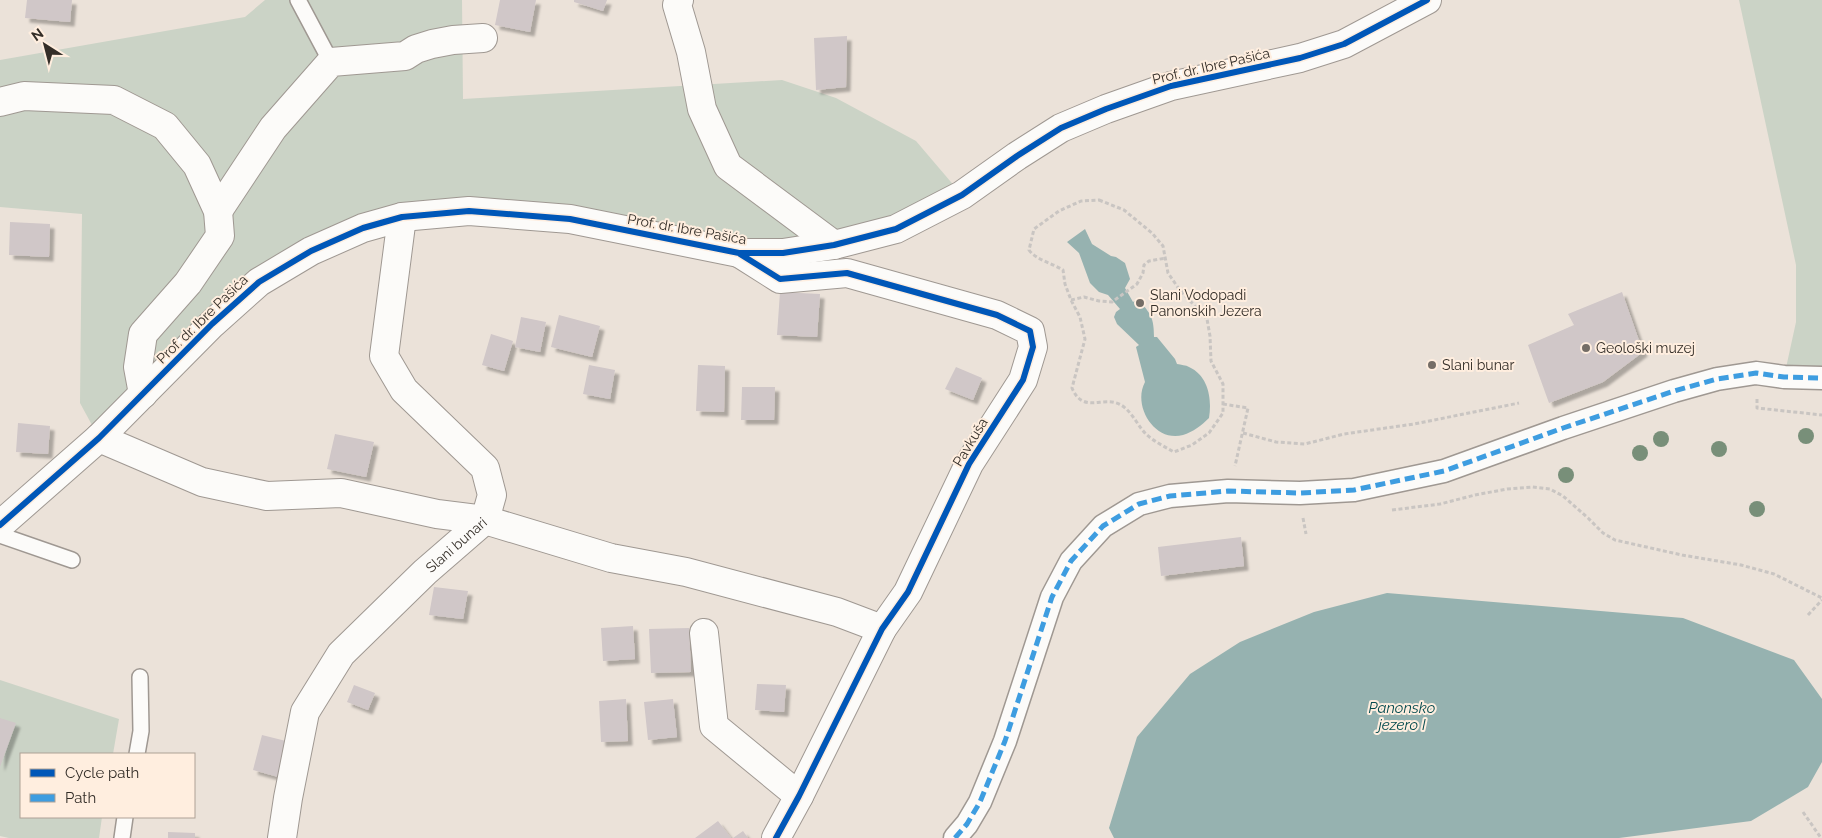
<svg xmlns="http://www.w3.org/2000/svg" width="1822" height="838" font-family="Raleway,sans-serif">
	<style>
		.green { fill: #cbd3c6 }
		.water { fill: #96b2b0 }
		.building { fill: #d0c7c8; filter: url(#shadow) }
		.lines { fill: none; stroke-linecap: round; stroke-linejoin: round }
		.service-casing { stroke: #9f9892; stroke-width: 18 }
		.pedestrian-casing { stroke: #9f9892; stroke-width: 25 }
		.minor-casing { stroke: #9f9892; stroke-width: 30 }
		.tertiary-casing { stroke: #9f9892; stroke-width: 30 }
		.path { stroke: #c9c5c2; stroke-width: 3; stroke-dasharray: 4 2.5; stroke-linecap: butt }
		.service { stroke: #fcfbf9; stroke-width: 15 }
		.pedestrian { stroke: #fcfbf9; stroke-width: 22 }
		.minor { stroke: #fcfbf9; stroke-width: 28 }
		.tertiary { stroke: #fcfbf9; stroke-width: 28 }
		.quiet { stroke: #3e9de0; stroke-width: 5; stroke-dasharray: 10 5; stroke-linecap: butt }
		.cycleway-casing { stroke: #ffeedf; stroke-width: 9 }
		.cycleway { stroke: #0057b8; stroke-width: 6 }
		.tree { fill: #788f79 }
		.poi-dot { fill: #746d66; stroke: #ffeedf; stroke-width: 2 }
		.labels { text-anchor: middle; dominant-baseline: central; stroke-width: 4; stroke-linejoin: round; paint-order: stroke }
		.street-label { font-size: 14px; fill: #342e28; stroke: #ffeedf }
		.poi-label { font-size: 14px; fill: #342e28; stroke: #ffeedf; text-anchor: start }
		.water-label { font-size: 15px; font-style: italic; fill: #034a4e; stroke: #ffeedf }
	</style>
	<defs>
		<filter id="shadow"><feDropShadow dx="4.5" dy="4.5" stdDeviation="1" flood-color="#0004"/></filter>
	</defs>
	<rect width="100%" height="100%" fill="#ebe2d9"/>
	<!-- green -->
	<path class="green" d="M 265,0 L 462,0 L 463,99 L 782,80 L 836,98 L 916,141 L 962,195 L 783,253 L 469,211 L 311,251 L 99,438 L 80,403 L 82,214 L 0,207 L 0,60 L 245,17 Z
		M 1739,0 L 1822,0 L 1822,378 L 1784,377 L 1796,322 L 1796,265 Z
		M 0,680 L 119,719 L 113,754 L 21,754 L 21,817 L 102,817 L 99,838 L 9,838 L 0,836 Z"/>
	<!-- water -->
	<path class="water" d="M 1085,229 L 1092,244 L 1111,256 L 1116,257 L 1125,263 L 1130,279 L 1125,288 L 1133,302 L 1138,299 C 1151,314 1154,318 1154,337 L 1157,337 L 1175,359 L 1177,364 C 1181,365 1186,365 1189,367 C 1209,376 1212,400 1209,418 C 1202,425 1193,432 1183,435 C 1155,443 1132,406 1145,382 L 1136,347 L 1139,345 L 1117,324 L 1114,317 L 1116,312 L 1120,309 L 1108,295 L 1099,292 L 1090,283 L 1079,253 L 1067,242 Z
		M 1387,593 L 1683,618 L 1794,660 L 1822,699 L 1822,762 L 1808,787 L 1751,821 L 1619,838 L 1114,838 L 1109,828 L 1137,737 L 1190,674 L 1240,642 L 1314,612 Z"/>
	<!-- building -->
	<path class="building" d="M 27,0 L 72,0 L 70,22 L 25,18 Z
		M 500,0 L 536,0 L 530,32 L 495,25 Z
		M 574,0 L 607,0 L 603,11 L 574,2 Z
		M 847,36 L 846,87 L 816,90 L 814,38 Z
		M 10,222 L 50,224 L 49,257 L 9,255 Z
		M 780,292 L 820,294 L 817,337 L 777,335 Z
		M 1622,292 L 1643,352 L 1603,382 L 1549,403 L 1528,345 L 1574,325 L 1568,314 Z
		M 559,315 L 600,326 L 592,357 L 551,347 Z
		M 521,317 L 546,322 L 540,352 L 515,347 Z
		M 491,334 L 513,341 L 504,371 L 482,365 Z
		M 589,365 L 615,370 L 610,399 L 583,394 Z
		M 698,365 L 725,366 L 724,412 L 696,411 Z
		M 956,367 L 982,378 L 973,400 L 945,389 Z
		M 742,387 L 775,387 L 774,420 L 741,420 Z
		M 18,423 L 50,426 L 48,454 L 16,452 Z
		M 335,434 L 374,442 L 366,477 L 327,469 Z
		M 1241,537 L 1244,566 L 1161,576 L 1158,547 Z
		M 434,587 L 468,591 L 463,619 L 429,615 Z
		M 633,626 L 635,659 L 603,661 L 601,628 Z
		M 689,628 L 691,672 L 651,673 L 649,629 Z
		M 757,684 L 786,685 L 784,712 L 755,710 Z
		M 354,685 L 375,693 L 368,710 L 347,702 Z
		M 626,699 L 628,741 L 601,742 L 599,701 Z
		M 673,699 L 677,737 L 648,740 L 644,702 Z
		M 0,718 L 16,723 L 0,767 Z
		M 262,735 L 290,742 L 282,778 L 253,770 Z
		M 718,821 L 731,838 L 695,838 Z
		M 743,831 L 748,838 L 733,838 Z
		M 168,832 L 195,833 L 195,838 L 168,838 Z"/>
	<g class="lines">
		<defs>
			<path id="service" d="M 298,0 L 331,62
				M 0,535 L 72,560
				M 137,754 L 141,731 L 140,677
				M 122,838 L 125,817"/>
			<path id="pedestrian" d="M 955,838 L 967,824 L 980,802 L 1005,741 L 1052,597 L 1071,561 L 1103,526 L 1139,504 L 1170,496 L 1228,491 L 1300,493 L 1354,490 L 1444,471 L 1563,428 L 1674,391 L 1717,379 L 1756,373 L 1784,377 L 1822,378"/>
			<g id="minor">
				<path d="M 679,0 L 677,5 L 691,52 L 702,109 L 728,166 L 834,245"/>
				<path d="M 0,102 L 24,96 L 114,100 L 165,126 L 197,165 L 218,211 L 220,236 L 188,283 L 143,334 L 138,367 L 143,394"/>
				<path d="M 218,211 L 273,128 L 331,62 L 405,56 L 416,49 L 432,44 L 453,40 L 483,38"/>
				<path d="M 739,253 L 780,279 L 847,273 L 997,315 L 1030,331 L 1033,347 L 1023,380 L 969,464 L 908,592 L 882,629 L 799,796 L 776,838"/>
				<path d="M 99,438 L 202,482 L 267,496 L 341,493 L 437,514 L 485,520 L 611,558 L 686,572 L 837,612 L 882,629"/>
				<path d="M 704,633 L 714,726 L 799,796"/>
				<path id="s1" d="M 282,838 L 288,798 L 305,712 L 341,654 L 425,572 L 485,520 L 492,495 L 485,468 L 404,390 L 384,356 L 402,217"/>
			</g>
			<path id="tertiary" d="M 0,525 L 99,438 L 212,324 L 259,282 L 311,251 L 363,228 L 402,217 L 469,211 L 570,219 L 739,253 L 783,253 L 834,245 L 896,229 L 962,195 L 1017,156 L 1061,128 L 1106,109 L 1171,86 L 1300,58 L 1344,44 L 1427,0"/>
		</defs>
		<!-- service casing -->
		<use href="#service" class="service-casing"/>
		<!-- pedestrian casing -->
		<use href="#pedestrian" class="pedestrian-casing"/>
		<!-- minor casing -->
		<use href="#minor" class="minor-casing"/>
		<!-- tertiary casing -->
		<use href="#tertiary" class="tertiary-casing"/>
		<!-- path -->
		<path class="path" d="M 1099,200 L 1124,210 L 1152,233 L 1163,246 L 1168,273 L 1179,289 L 1207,319 L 1210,336 L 1211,361 L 1223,384 L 1223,413 L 1209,433 L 1192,445 L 1174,452 C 1165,447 1155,442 1147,435 C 1138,427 1131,409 1119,404 C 1102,396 1083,414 1072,388 L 1085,339 L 1080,317 L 1071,300 L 1065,284 L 1063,270 C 1052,263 1036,260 1029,250 L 1034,229 L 1059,211 L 1081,201 Z
			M 1071,300 L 1084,297 L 1099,301 L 1112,302 L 1137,284 L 1143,273 L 1144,265 L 1149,261 L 1166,258
			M 1757,399 L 1757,408 L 1822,415
			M 1223,404 L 1248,408 L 1235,466
			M 1243,433 L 1276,442 L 1305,444 L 1344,434 L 1414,424 L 1519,403
			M 1392,510 L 1440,504 L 1475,495 L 1507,489 L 1532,487 L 1550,489 L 1563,496 L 1588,518 L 1603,533 L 1615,540 L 1682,555 L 1741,565 L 1774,574 L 1822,598
			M 1303,518 L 1306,534
			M 1808,615 L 1822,600
			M 1803,812 L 1821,838"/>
		<!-- service -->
		<use href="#service" class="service"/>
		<!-- pedestrian -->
		<use href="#pedestrian" class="pedestrian"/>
		<!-- minor -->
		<use href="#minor" class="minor"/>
		<!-- tertiary -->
		<use href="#tertiary" class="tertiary"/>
		<!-- quiet -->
		<path class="quiet" d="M 955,838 L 967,824 L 980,802 L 1005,741 L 1052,597 L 1071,561 L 1103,526 L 1139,504 L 1170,496 L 1228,491 L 1300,493 L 1354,490 L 1444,471 L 1563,428 L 1674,391 L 1717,379 L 1756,373 L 1784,377 L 1822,378"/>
		<defs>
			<path id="cycleway" d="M 740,254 L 780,279 L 847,273 L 997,315 L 1030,331 L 1033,347 L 1023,380 L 969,464 L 908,592 L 882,629 L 799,796 L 776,838
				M 0,525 L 99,438 L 212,324 L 259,282 L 311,251 L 363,228 L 402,217 L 469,211 L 570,219 L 739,253 L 783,253 L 834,245 L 896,229 L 962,195 L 1017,156 L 1061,128 L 1106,109 L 1171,86 L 1300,58 L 1344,44 L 1427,0"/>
		</defs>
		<!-- cycleway casing -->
		<use href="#cycleway" class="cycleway-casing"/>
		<!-- cycleway -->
		<use href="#cycleway" class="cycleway"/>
	</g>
	<!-- trees -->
	<g class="tree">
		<circle cx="1806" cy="436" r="8"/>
		<circle cx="1661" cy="439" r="8"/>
		<circle cx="1719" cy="449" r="8"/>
		<circle cx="1640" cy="453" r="8"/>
		<circle cx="1566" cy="475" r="8"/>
		<circle cx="1757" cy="509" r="8"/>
	</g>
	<!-- markers -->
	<g class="poi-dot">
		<circle cx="1140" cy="303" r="5"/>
		<circle cx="1586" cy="348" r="5"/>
		<circle cx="1432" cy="365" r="5"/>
	</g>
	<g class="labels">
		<!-- street labels -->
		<g class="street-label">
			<text transform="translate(1211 66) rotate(-13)">Prof. dr. Ibre Pašića</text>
			<text transform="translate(687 229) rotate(10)">Prof. dr. Ibre Pašića</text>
			<text transform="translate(202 319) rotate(-44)">Prof. dr. Ibre Pašića</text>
			<text transform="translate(970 442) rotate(-59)">Pavkuša</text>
			<text stroke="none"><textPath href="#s1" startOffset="355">Slani bunari</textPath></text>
		</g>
		<!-- poi labels -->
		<g class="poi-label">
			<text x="1150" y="295">Slani Vodopadi<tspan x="1150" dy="16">Panonskih Jezera</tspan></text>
			<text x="1596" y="348">Geološki muzej</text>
			<text x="1442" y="365">Slani bunar</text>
		</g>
		<!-- water labels -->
		<g class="water-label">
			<text x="1402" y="708">Panonsko<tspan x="1402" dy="17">jezero I</tspan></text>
		</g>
	</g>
	<!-- legend -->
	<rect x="20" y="753" width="175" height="65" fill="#ffeedf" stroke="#aea196"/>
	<rect x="30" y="769" width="25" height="8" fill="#0057b8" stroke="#aea196"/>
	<text x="65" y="778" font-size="15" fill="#342e28">Cycle path</text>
	<rect x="30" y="794" width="25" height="8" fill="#3e9de0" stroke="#aea196"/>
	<text x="65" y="803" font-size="15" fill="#342e28">Path</text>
	<!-- north arrow -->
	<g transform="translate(45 45) rotate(324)" stroke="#ffeedf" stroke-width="4" paint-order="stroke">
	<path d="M0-4L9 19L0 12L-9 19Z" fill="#342e28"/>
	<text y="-8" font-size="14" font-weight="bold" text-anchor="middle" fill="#342e28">N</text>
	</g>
</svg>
